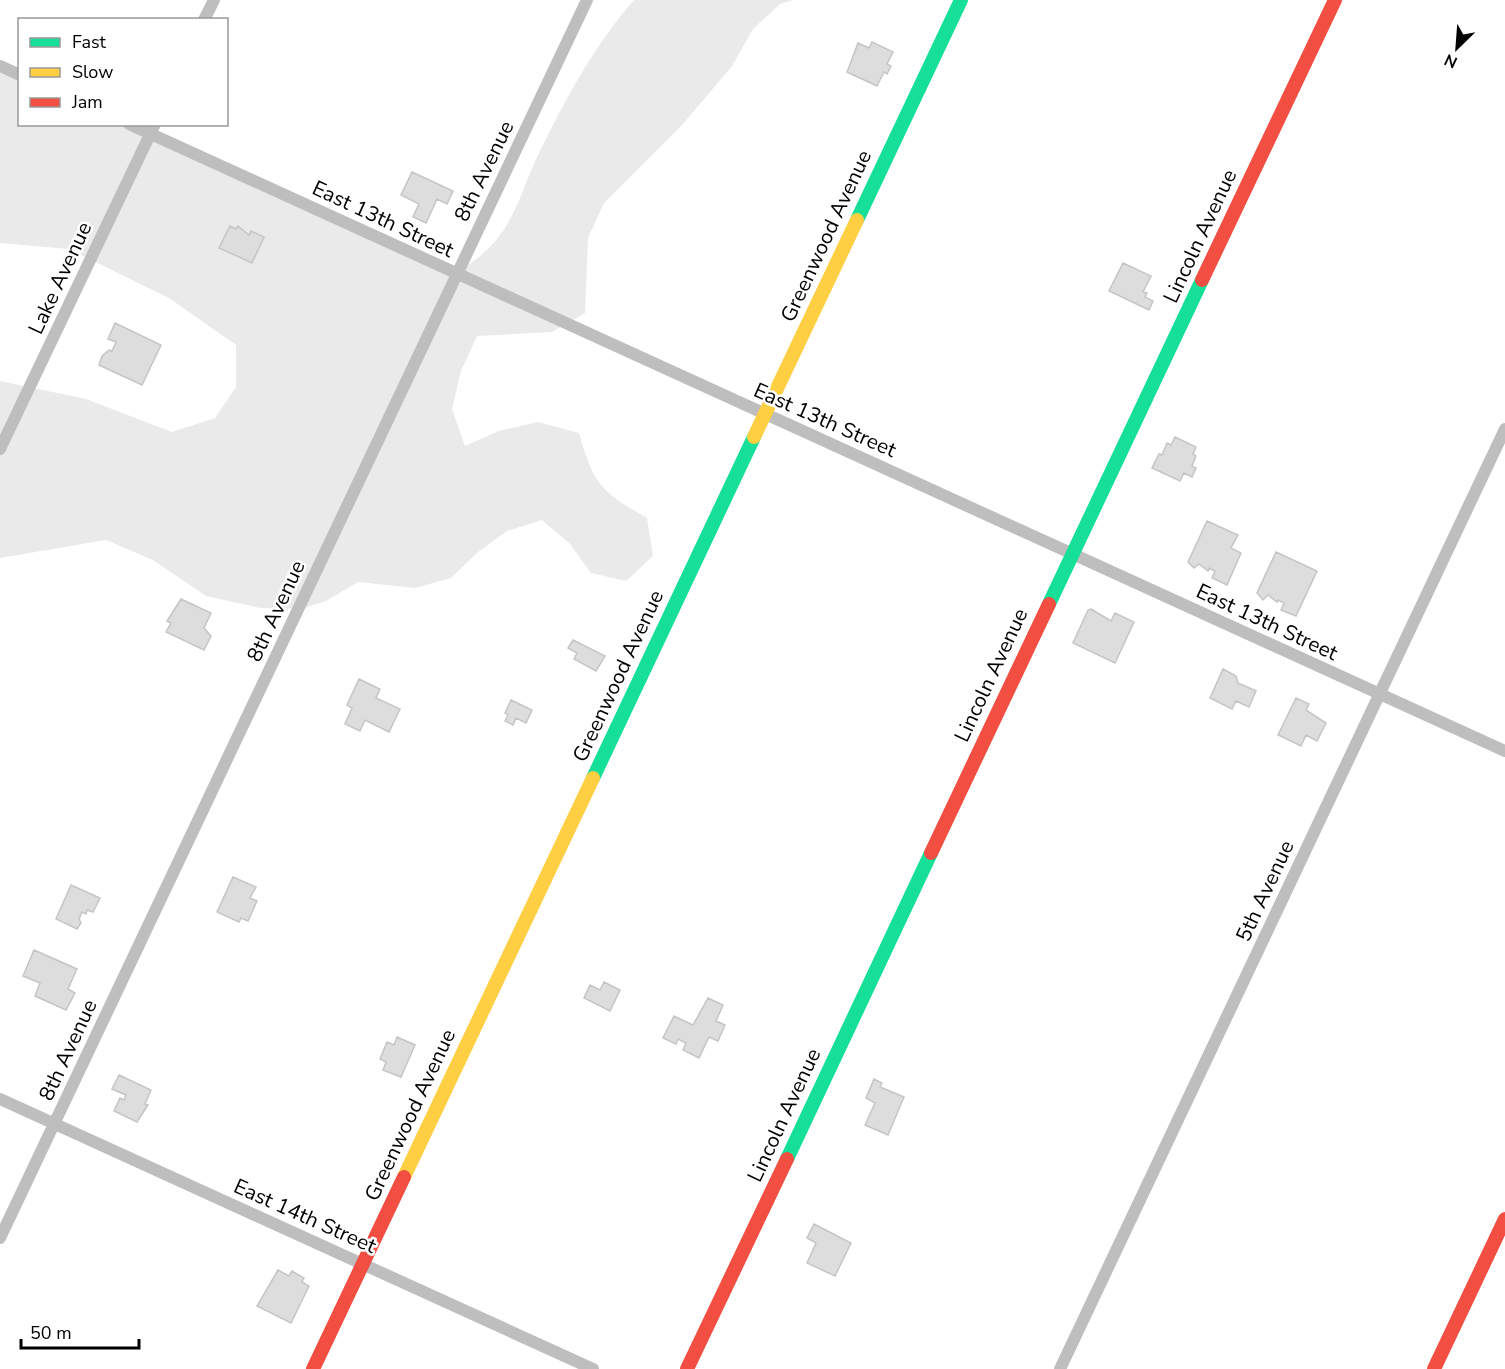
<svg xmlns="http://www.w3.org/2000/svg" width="1505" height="1369" font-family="'Nunito Sans',sans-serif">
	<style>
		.green { fill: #eaeaea }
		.building { fill: #ddd; stroke: #c5c5c5; stroke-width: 1.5 }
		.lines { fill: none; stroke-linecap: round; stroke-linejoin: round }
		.street { stroke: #bebebe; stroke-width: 12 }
		.fast { stroke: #16e098; stroke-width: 14 }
		.slow { stroke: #ffcf43; stroke-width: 14 }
		.jam { stroke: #f24e42; stroke-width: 14 }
		.labels { text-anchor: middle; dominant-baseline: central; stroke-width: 5; stroke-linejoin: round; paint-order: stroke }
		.street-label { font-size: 21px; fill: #000; stroke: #fff }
	</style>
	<rect width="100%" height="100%" fill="#fff"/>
	<!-- green -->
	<path class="green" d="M 634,0 L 793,0 L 780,4 L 753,29 L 732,66 L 683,124 L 604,203 L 588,238 L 585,313 L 552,332 L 477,336 L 461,371 L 452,409 L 465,446 L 499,431 L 538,422 L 579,433 C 594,485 600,491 647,518 L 653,556 L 626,581 L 591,573 L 570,544 L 542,520 L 507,531 L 478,552 L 451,578 L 415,588 L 358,582 L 326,601 L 301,609 L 260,608 L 206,596 L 153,560 L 106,540 L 0,558 L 0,381 L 86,399 L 172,432 L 215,418 L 236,387 L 236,345 L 169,298 L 69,249 L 0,243 L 0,65 L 19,73 L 20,124 L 134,125 L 462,269 C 516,235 515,201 541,149 C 566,98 596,43 634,0 Z"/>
	<!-- building -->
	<path class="building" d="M 872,42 L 893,52 L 887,64 L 891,66 L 887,74 L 884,72 L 877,86 L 847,72 L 858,43 L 869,48 Z
		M 412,172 L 453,191 L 447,204 L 437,199 L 426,223 L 413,217 L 419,204 L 401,195 Z
		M 230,226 L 236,229 L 238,226 L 249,235 L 251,231 L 264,237 L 252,263 L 219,248 Z
		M 1123,263 L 1151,276 L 1143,292 L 1147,293 L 1145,297 L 1153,301 L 1149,310 L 1109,291 Z
		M 115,323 L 161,345 L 142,385 L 99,365 L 102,356 L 109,350 L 112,351 L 116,342 L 108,339 Z
		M 1175,437 L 1196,447 L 1193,454 L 1196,456 L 1192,466 L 1196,468 L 1192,477 L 1184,473 L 1180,481 L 1152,468 L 1159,454 L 1162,455 L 1167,443 L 1171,445 Z
		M 1207,521 L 1238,535 L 1231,548 L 1241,553 L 1227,585 L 1212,578 L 1215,571 L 1209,568 L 1208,571 L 1199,564 L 1194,568 L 1188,562 Z
		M 1276,552 L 1317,571 L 1296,616 L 1281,610 L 1284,603 L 1278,600 L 1277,602 L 1268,595 L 1263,600 L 1257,593 Z
		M 181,599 L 211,613 L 204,628 L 211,636 L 204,650 L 166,632 L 171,623 L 167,621 Z
		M 1091,609 L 1111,621 L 1115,613 L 1134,622 L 1115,663 L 1073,643 L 1088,610 Z
		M 573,640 L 605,656 L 596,671 L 574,659 L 577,653 L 568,648 Z
		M 1223,669 L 1236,676 L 1238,683 L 1256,691 L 1249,707 L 1236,701 L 1232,709 L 1210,698 Z
		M 359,679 L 380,689 L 376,698 L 400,709 L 389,732 L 365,720 L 360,731 L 345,724 L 352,708 L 347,705 Z
		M 1296,698 L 1309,704 L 1306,710 L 1326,723 L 1317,741 L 1306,735 L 1301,746 L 1278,735 Z
		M 511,700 L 532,710 L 526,723 L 516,718 L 513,725 L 505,721 L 508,715 L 505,713 Z
		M 233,877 L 256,887 L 250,898 L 257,901 L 248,921 L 241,918 L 239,922 L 217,912 Z
		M 71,885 L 100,898 L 93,912 L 87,910 L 86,914 L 82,912 L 79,919 L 81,923 L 77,929 L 56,919 Z
		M 34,950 L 77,969 L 68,989 L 75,993 L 66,1010 L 35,996 L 40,983 L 23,976 Z
		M 604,982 L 620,990 L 610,1011 L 584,998 L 590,985 L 600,990 Z
		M 708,998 L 723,1005 L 716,1021 L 725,1025 L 718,1041 L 709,1037 L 699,1058 L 683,1050 L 686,1043 L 678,1039 L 676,1044 L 663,1038 L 674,1016 L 693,1025 Z
		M 397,1037 L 415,1045 L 401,1077 L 383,1070 L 386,1062 L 380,1059 L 387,1042 L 394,1045 Z
		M 119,1075 L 151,1090 L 145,1104 L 148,1105 L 137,1122 L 114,1111 L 120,1098 L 124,1100 L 126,1095 L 112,1089 Z
		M 874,1079 L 882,1083 L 880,1087 L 904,1097 L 888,1135 L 865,1125 L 875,1103 L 866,1098 Z
		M 814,1224 L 851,1243 L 835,1276 L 807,1263 L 816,1243 L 807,1238 Z
		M 278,1270 L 289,1276 L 292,1271 L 304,1278 L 302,1282 L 309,1286 L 291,1323 L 257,1306 Z"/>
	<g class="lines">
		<!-- street -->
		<path class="street" d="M 204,20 L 214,0
			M 0,66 L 20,75
			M 129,124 L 1505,751
			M 0,449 L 155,124
			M 0,1099 L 593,1369
			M 0,1238 L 587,0
			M 1060,1369 L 1505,429"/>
		<!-- fast -->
		<path class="fast" d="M 857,220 L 961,0
			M 1049,604 L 1202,280
			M 593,778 L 754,437
			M 787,1159 L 931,853"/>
		<!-- slow -->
		<path class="slow" d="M 754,437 L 857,220
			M 404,1177 L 593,778"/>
		<!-- jam -->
		<path class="jam" d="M 1202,280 L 1335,0
			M 931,853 L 1049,604
			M 313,1369 L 404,1177
			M 687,1369 L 787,1159
			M 1434,1369 L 1505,1219"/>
	</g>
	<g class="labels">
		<!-- street labels -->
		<g class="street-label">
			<text transform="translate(484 171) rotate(-64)">8th Avenue</text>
			<text transform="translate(383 219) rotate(25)">East 13th Street</text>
			<text transform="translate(826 236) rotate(-65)">Greenwood Avenue</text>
			<text transform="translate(1200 236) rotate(-65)">Lincoln Avenue</text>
			<text transform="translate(60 278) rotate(-65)">Lake Avenue</text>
			<text transform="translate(825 420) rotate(24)">East 13th Street</text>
			<text transform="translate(276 611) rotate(-65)">8th Avenue</text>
			<text transform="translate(1267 622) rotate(25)">East 13th Street</text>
			<text transform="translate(991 675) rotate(-65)">Lincoln Avenue</text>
			<text transform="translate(618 676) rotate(-65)">Greenwood Avenue</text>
			<text transform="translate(1265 891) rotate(-65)">5th Avenue</text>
			<text transform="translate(68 1050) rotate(-65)">8th Avenue</text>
			<text transform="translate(410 1115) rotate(-65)">Greenwood Avenue</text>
			<text transform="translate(784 1115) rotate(-65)">Lincoln Avenue</text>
			<text transform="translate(305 1216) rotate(24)">East 14th Street</text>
		</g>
	</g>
	<!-- legend -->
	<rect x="18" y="18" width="210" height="108" fill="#ffffff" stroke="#999999" stroke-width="1.5"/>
	<rect x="30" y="38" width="30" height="9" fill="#16e098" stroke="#999999" stroke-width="1.5"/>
	<text x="72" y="48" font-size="18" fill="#000000">Fast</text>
	<rect x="30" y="68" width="30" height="9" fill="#ffcf43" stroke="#999999" stroke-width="1.5"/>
	<text x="72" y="78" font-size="18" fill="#000000">Slow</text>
	<rect x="30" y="98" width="30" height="9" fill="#f24e42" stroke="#999999" stroke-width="1.5"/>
	<text x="72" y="108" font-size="18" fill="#000000">Jam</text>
	<!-- north arrow -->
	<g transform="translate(1457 48) rotate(205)" stroke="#ffffff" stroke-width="4.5" paint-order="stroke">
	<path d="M0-4.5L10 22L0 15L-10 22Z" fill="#000000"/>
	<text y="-9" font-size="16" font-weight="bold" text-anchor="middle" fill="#000000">N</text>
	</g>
	<!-- scale -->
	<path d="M21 1339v9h118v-9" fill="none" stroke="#000000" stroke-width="3"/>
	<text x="30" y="1339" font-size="18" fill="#000000" stroke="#ffffff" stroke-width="4.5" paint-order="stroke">50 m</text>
</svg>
